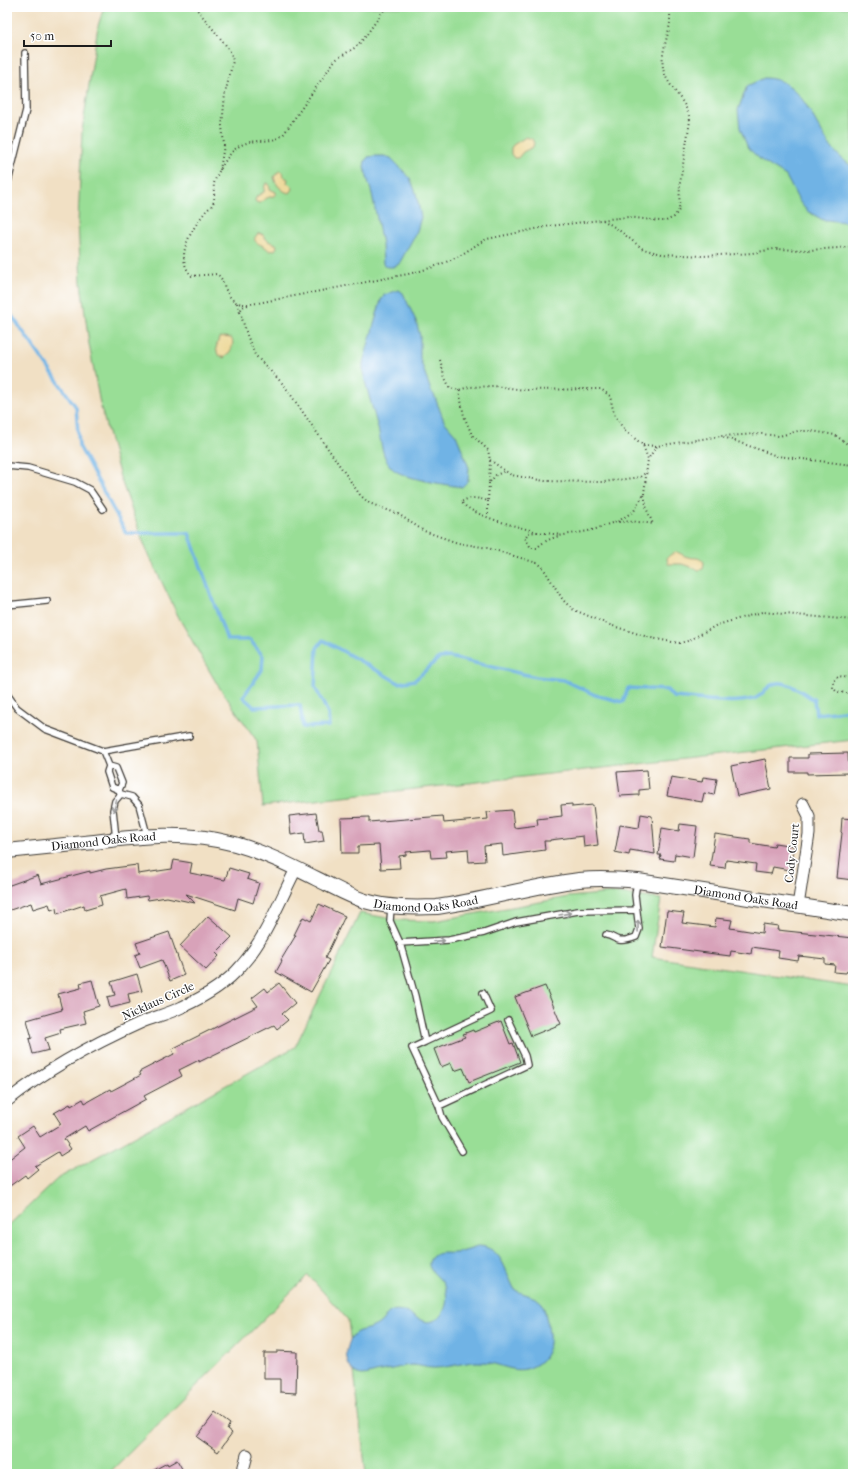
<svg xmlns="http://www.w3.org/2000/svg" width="860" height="1481" font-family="'IM FELL French Canon',serif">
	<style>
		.green { fill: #99de96; stroke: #5a7d59 }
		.sand { fill: #eeda9e; stroke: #857b5d }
		.water { fill: #6fb3e5; stroke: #466880 }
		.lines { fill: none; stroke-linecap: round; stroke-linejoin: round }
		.stream { stroke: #6fb3e5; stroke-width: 3.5 }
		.building { fill: #d8a2b9 }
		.service-casing { stroke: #3c3935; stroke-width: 8 }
		.minor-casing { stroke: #3c3935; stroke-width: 13 }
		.tertiary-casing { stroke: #3c3935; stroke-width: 16 }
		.path { stroke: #3c3935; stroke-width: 2; stroke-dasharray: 1 3; stroke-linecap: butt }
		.service { stroke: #fff; stroke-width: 5.5 }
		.minor { stroke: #fff; stroke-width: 11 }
		.tertiary { stroke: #fff; stroke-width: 14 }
		.oneway { stroke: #999 }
		.labels { text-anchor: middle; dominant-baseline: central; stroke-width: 3; stroke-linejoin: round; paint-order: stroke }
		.street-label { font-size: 12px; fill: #1c1c1c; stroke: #fff }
	</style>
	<rect width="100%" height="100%" fill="#fff"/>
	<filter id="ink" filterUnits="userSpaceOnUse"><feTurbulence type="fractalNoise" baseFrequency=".025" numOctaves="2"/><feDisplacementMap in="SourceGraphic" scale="8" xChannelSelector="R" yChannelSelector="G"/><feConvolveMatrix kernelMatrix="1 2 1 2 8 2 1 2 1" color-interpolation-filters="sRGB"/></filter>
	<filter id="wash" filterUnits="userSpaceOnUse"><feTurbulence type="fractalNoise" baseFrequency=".012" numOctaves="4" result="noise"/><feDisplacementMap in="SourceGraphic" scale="16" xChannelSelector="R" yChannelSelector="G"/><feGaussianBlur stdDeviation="0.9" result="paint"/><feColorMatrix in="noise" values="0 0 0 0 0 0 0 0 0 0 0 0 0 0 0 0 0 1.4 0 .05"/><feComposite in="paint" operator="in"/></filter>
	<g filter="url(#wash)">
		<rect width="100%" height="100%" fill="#f1e0c4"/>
		<!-- green -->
		<path class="green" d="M 104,7 L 853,7 L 853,740 L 263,806 L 257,741 L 217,684 L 179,618 L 146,549 L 120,477 L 100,404 L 89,344 L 81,283 L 78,223 L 82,131 L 98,26 Z
			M 613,893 L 661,899 L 652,957 L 853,987 L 853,1474 L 366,1474 L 348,1320 L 308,1275 L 108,1474 L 7,1474 L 7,1227 L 57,1179 L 295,1047 L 360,913 L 398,920 L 434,921 L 568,897 Z"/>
		<!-- sand -->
		<path class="sand" d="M 526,137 L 532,139 L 534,143 L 533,147 L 523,152 L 518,158 L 514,158 L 511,154 L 511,148 L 513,145 Z
			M 279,171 L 283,172 L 284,177 L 288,179 L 287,183 L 292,186 L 293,189 L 290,193 C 283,193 275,184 274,177 Z
			M 267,183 L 269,184 L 270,189 L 276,192 L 276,195 L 267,198 L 259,203 L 256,202 L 255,200 L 257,196 L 264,192 L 265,185 Z
			M 259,233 L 262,234 L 268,241 L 276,244 L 277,247 L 275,250 L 270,251 C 268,250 267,248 265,247 C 261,244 248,242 259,233 Z
			M 224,337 L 231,338 C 236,344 230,353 224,358 L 218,355 L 216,348 L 219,338 Z
			M 676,552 C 681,553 683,556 688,557 C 695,559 698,556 704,562 L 703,569 L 699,570 L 682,564 L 668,564 L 667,558 L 670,555 Z"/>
		<!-- water -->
		<path class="water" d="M 764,78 C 801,78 811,118 829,144 C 835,153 844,161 853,167 L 853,223 L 827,220 L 823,220 L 807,211 L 799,201 L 786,176 L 762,161 L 748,148 L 740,128 L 738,110 L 747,86 Z
			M 375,156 L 384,156 L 391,158 L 410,178 L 416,193 L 421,217 L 417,231 L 399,264 L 393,267 L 387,267 L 383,264 L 382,244 L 372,194 L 364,167 L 365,161 L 368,157 Z
			M 399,290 L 403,293 L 416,321 L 420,336 L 420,359 L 431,391 L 434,395 L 444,421 L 456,435 L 463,452 L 469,468 L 468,481 L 462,487 C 447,485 406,479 394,470 C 382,461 381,441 378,428 C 373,409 367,391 363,372 L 363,363 L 381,300 L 384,295 Z
			M 481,1246 C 504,1250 505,1273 515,1290 C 522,1294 536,1296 542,1303 C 544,1306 545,1313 546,1317 C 552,1339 552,1362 526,1369 C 514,1372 501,1365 490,1363 C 486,1362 480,1362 475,1362 C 461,1363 447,1368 433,1368 C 426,1368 419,1365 412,1365 C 406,1365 398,1368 392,1369 C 388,1370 384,1370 380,1371 C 374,1372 368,1375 362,1375 C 350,1373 345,1361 347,1350 C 353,1325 361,1334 377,1325 C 383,1322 385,1315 390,1312 C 405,1304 419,1326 433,1321 C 448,1315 450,1294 442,1282 C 439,1277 432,1273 430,1268 C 428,1265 429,1260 432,1257 C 438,1251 448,1254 455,1253 C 464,1252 473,1248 481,1246 Z"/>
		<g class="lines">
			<!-- stream -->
			<path class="stream" d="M 7,311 L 10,313 L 76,407 L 79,446 L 126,533 L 189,533 L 227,640 L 250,640 L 263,656 L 262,670 L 243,697 L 254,707 L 300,705 L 303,727 L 329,726 L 328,713 L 315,687 L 317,648 L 323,640 L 399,683 L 415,680 L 439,658 L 449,657 L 536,677 L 564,680 L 595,695 L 623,702 L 628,688 L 667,690 L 673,697 C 698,698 730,705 753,699 C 764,697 767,681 782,683 C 791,684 807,695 814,700 L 816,714 L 853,710"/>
		</g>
		<g id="blocks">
			<!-- building -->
			<path class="building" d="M 848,753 L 849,773 L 807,774 L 807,772 L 790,772 L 790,758 L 808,758 L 808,754 Z
				M 765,759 L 771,789 L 737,796 L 731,766 Z
				M 647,770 L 649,789 L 639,790 L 639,795 L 620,796 L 617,772 Z
				M 671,777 L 702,782 L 703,777 L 717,779 L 714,795 L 704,793 L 702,802 L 667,796 Z
				M 572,804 L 572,807 L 593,805 L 598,845 L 584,847 L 583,836 L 550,840 L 550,841 L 544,841 L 545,850 L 503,856 L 502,844 L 484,846 L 485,861 L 469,862 L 468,849 L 446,851 L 447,857 L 431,858 L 430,850 L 406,852 L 406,855 L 399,856 L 400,868 L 381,869 L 379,845 L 358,846 L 358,853 L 342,853 L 341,818 L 369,817 L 369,822 L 443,816 L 444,823 L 488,819 L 487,812 L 512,810 L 514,828 L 538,825 L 537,819 L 562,816 L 561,805 Z
				M 316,813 L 319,830 L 322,830 L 324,841 L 305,844 L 304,833 L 291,835 L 289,816 Z
				M 641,814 L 652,816 L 655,854 L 630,850 L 629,855 L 615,852 L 620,825 L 639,828 Z
				M 842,818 L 853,819 L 853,880 L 837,878 L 842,833 L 841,832 Z
				M 680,824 L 697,826 L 693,857 L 675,854 L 674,861 L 660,859 L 661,855 L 658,855 L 662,828 L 679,831 Z
				M 715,834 L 750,839 L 750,843 L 774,847 L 775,843 L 794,846 L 790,870 L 773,867 L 771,874 L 755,872 L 756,864 L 726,860 L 725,868 L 710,866 Z
				M 174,860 L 192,863 L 190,873 L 225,880 L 229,868 L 249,874 L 247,879 L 259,883 L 253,903 L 238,898 L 235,910 L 186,894 L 195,903 L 167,897 L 148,900 L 147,896 L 127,899 L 126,889 L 100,896 L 102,905 L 85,910 L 84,905 L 57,914 L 56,908 L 51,910 L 49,904 L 33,909 L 31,903 L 7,911 L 7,886 L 38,875 L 41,884 L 90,871 L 90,873 L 106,869 L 137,865 L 138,874 L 172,869 Z
				M 319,904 L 345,916 L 325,958 L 329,960 L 311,992 L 276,972 L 282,961 L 281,960 L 296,935 L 294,935 L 303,917 L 311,921 Z
				M 667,911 L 684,913 L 682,923 L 715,927 L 716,918 L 732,920 L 730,928 L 762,933 L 763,924 L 778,926 L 777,930 L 853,938 L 853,971 L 847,971 L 846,973 L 834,972 L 835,965 L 825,964 L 825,959 L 799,956 L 798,961 L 778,958 L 779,951 L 752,947 L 751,954 L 731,951 L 730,956 L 662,947 Z
				M 208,916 L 232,937 L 216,953 L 219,956 L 206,970 L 180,946 Z
				M 169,932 L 184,975 L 170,981 L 162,960 L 140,968 L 135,955 L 140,953 L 136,943 Z
				M 137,974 L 142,991 L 128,994 L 130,1003 L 110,1008 L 107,997 L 115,995 L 111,982 Z
				M 92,980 L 99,1006 L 83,1011 L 86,1023 L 60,1029 L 61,1033 L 45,1038 L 49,1050 L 33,1054 L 29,1039 L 32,1038 L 27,1020 L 62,1010 L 58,994 L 81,988 L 80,983 Z
				M 279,983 L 295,1003 L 282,1014 L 288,1020 L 277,1029 L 274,1025 L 199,1062 L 199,1060 L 179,1070 L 182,1076 L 144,1096 L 146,1099 L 88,1131 L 85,1126 L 64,1139 L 71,1149 L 60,1156 L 58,1152 L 35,1166 L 38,1169 L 27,1178 L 25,1175 L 7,1188 L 7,1161 L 25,1147 L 18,1136 L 33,1126 L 40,1137 L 61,1124 L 54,1113 L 70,1104 L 71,1106 L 83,1099 L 85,1103 L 110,1089 L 111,1091 L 141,1075 L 139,1072 L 174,1054 L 172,1049 L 258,1006 L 252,998 L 265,988 L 268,992 Z
				M 545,986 L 561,1024 L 531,1036 L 515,997 Z
				M 501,1021 L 510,1044 L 513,1043 L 520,1062 L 469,1082 L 463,1068 L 454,1071 L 451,1063 L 441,1067 L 434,1049 L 465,1037 L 463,1034 L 473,1030 L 474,1032 Z
				M 277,1351 L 297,1352 L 296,1393 L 280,1392 L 280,1379 L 264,1379 L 264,1353 L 277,1353 Z
				M 215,1413 L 230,1424 L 227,1429 L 232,1433 L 218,1452 L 197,1437 Z
				M 177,1460 L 185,1474 L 147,1474 L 167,1463 L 168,1465 Z"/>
		</g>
	</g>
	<g filter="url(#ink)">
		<use href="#blocks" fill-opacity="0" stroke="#3c3935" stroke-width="1"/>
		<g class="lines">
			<defs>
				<path id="service" d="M 7,186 L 26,110 L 25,53
					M 7,466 L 28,468 L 75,482 L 90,490 L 103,509
					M 7,605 L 47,601
					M 7,694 L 17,708 L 45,729 L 103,751 L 189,736
					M 103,751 L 109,766 L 107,772 L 112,787 L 119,790
					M 109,766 L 116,768 L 122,783 L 119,790 L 120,793
					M 116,839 L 113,810 L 115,801 L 121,794 L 132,797 L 139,805 L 147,835
					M 391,907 L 390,921 L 400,943 L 415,996 L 425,1042 L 491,1011 L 483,993
					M 606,935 C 613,936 613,939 619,940 C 624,941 631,939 636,937 L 639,929 L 635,895 L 637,882
					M 400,943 L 449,940 L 484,933 L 516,922 L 578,911 L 636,910
					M 425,1042 L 412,1048 L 439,1106 L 442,1117 L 462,1151
					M 439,1106 L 527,1065 L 525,1056 L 508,1020"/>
				<path id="minor" d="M 798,906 L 809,834 L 809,816 L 803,804
					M 7,1101 C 47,1069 93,1044 140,1023 C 154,1017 168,1014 182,1007 C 204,997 226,984 241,966 C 266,938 279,902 296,869
					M 242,1474 L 247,1455"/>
				<g id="tertiary">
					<path id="s1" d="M 7,851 C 36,848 65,845 94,842 C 144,836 185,831 235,844 C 267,853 297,869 327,884 C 339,890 352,897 365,901 C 389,908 413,908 437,907 C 485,900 532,886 579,880 C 599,878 618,879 638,881 L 853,914"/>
				</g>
			</defs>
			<!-- service casing -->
			<use href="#service" class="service-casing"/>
			<!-- minor casing -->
			<use href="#minor" class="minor-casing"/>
			<!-- tertiary casing -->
			<use href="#tertiary" class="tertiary-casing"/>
			<!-- path -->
			<path class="path" d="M 195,7 L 225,44 L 231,53 L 233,61 L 225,94 L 222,126 L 224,145 L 220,170
				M 386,7 L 365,37 L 356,47 L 335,60 L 283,135 C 269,146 251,135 234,150 C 228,155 215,176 214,184 C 213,190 216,200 212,205 C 211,207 208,209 206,211 C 192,229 173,257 192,276 L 217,274 C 222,278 223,282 225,288 C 233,306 241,305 258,303 L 408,274 C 425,270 441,265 457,257 C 467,252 476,244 487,239 L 550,226 L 609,219 L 628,217 L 660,221 L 666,221 L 674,217 L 679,210 L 680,183 L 690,121 C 687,100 670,90 664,72 C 659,56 668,38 670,23 C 670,17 670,12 671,7
				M 603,220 L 616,228 L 643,249 L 662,254 L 703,256 L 752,253 L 774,249 L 809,250 L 853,247
				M 237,303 L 240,312 L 242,307 L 248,305
				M 240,312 L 247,335 L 255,355 L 284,385 L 360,495 L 369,503 L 398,514 L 424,531 L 458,543 L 488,548 L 537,563 L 542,566 L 563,600 L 572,609 L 610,625 L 651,638 L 672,642 L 679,643 L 688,641 L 717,625 L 762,612 L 853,620
				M 440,360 L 445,378 L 450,388 L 459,390 L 469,387 L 494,386 L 525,390 L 601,389 L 610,396 L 614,414 L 624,430 L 643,445 L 648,459 L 657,446
				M 459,390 L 464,416 L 472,435 L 488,450 L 490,460 L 489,483 L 496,475 L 505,471
				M 643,445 L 657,446 L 721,436
				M 853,448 L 835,435 L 812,431 L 798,431 L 779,436 L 762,434 L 721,436 L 777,456 L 853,465
				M 490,460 L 511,475 L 545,481 L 604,482 L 640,477 L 647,472
				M 489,483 L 488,501 C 478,498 470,496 461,502 C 474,517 517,526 537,532 L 528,533 L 525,538 L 531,548 L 537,548 C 551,533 574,535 592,530 C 601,528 610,522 619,522 C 630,521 642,522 653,524 L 647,510 L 644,494 L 634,511 L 617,522
				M 644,494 L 648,459
				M 488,501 L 488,517
				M 537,532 L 561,535
				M 853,679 L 839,676 L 833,681 L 833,688 L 837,692 L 847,693 L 853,689"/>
			<!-- service -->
			<use href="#service" class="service"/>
			<!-- minor -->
			<use href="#minor" class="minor"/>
			<!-- tertiary -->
			<use href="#tertiary" class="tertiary"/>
		</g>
		<!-- one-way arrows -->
		<defs><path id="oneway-shaft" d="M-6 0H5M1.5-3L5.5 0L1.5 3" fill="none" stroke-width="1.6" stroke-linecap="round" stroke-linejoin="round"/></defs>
		<g class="oneway">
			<use href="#oneway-shaft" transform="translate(115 806) rotate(103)"/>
			<use href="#oneway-shaft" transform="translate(565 914) rotate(-10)"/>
			<use href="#oneway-shaft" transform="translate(638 926) rotate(-91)"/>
			<use href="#oneway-shaft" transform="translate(439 941) rotate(-4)"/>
		</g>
	</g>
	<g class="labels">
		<!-- street labels -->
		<g class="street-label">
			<text stroke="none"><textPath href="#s1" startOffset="97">Diamond Oaks Road</textPath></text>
			<text transform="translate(792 853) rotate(-84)">Cody Court</text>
			<text stroke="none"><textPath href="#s1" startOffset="757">Diamond Oaks Road</textPath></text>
			<text stroke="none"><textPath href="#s1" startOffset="433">Diamond Oaks Road</textPath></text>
			<text transform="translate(158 1001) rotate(-24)">Nicklaus Circle</text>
		</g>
	</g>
	<!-- margin -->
	<rect width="860" height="1481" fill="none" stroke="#fff" stroke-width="24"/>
	<!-- scale -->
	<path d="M24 40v6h87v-6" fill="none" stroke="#1c1c1c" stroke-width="2"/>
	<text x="30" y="40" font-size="12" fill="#1c1c1c" stroke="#ffffff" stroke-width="3" paint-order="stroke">50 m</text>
</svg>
